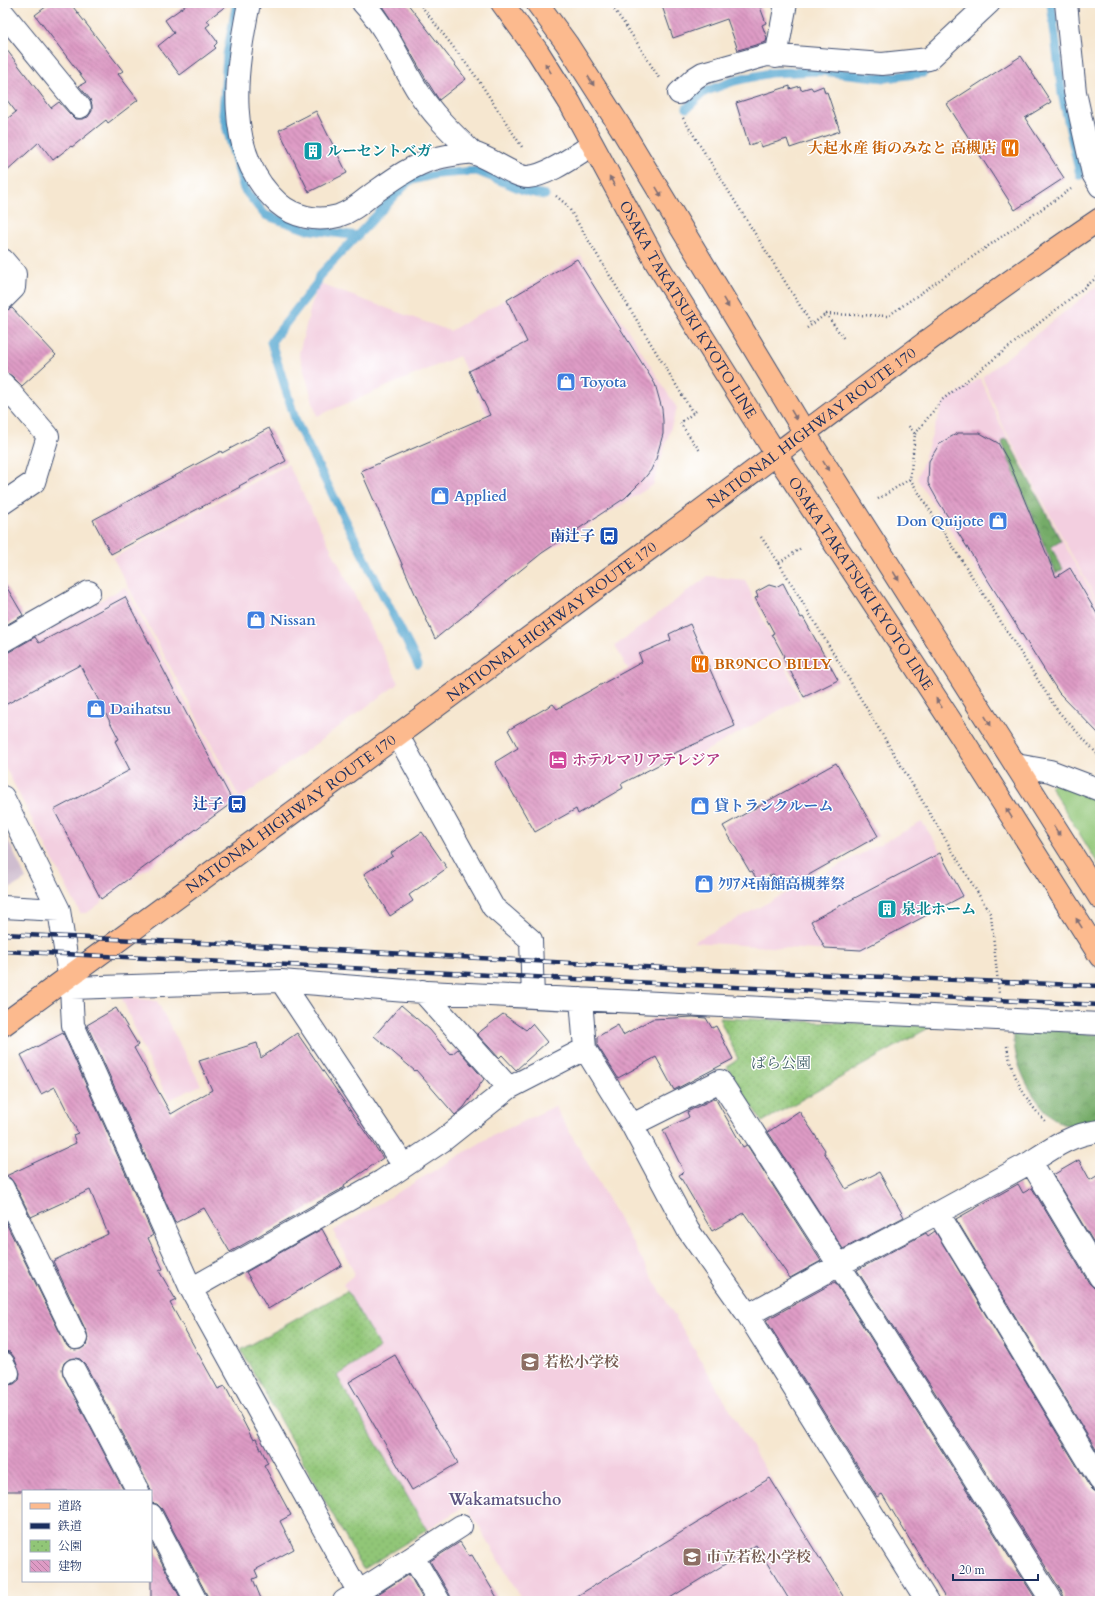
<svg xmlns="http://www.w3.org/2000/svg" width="1103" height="1604" font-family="Cardo,'Noto Serif JP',serif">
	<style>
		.built { fill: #f3cfe0 }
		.industrial { fill: #cfbdcf }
		.grass { fill: #91c677; stroke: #567a6a }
		.forest { fill: url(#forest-crowns); stroke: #486d63 }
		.park { fill: url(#park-dots); stroke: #567a6a }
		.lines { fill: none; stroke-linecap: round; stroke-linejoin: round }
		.stream { stroke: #56a7d0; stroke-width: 9 }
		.building { fill: url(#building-back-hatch) }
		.minor-casing { stroke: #3c4b6f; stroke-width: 24 }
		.primary-casing { stroke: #3c4b6f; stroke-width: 24 }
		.trunk-casing { stroke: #3c4b6f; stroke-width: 24 }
		.path { stroke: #3c4b6f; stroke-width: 2.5; stroke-dasharray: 1 3; stroke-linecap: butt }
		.minor { stroke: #fff; stroke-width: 22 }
		.primary { stroke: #fcba8e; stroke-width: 22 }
		.trunk { stroke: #fcba8e; stroke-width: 22 }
		.rail-casing { stroke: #1b2f5e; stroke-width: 4.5 }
		.rail { stroke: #fff; stroke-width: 3; stroke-dasharray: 9; stroke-linecap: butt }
		.oneway { fill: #806e74 }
		.labels { text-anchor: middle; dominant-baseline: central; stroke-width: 3; stroke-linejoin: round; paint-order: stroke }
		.food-label { font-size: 15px; font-weight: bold; fill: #c56008; stroke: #fff; text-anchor: end }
		.culture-label { font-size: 15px; font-weight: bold; fill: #0d838f; stroke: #fff; text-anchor: start }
		.street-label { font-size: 15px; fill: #1b2f5e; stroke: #fff }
		.shop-label { font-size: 15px; font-weight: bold; fill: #366cbe; stroke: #fff; text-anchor: start }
		.transit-label { font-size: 15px; font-weight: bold; fill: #164399; stroke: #fff; text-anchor: end }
		.hotel-label { font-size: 15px; font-weight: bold; fill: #b23c85; stroke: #fff; text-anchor: start }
		.park-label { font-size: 15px; fill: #3e5c66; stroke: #fff }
		.education-label { font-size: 15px; font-weight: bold; fill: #785e54; stroke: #fff; text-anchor: start }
		.neighbourhood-label { font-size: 16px; font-weight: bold; fill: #5f5582; stroke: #fff }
	</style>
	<defs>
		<pattern id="forest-crowns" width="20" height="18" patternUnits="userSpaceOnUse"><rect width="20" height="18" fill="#74ab68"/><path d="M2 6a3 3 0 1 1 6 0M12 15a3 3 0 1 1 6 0" fill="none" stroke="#5e8c59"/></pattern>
		<pattern id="park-dots" width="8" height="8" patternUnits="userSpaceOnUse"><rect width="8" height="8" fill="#91c677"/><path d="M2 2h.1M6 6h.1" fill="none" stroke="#7caa69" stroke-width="1.8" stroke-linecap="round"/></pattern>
		<pattern id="building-back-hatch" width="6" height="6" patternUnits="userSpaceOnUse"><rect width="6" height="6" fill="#de9bc5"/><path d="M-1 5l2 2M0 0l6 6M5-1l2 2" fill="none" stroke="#b37fa3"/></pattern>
	</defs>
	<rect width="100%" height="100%" fill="#fff"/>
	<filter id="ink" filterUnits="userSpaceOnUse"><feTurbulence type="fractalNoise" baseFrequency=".025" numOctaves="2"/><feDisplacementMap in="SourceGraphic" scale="8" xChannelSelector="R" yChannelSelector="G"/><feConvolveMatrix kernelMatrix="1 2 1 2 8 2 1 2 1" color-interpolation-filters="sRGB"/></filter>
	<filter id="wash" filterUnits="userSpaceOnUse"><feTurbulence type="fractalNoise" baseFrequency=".012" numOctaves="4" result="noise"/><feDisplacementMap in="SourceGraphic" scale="16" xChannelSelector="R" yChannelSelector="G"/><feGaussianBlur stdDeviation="0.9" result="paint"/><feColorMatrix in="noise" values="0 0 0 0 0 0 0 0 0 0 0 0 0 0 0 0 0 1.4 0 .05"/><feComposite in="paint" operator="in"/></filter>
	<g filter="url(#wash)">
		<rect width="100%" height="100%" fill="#f6e7d0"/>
		<!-- built -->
		<path class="built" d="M 581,256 L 677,408 L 653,485 L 551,549 L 459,356 L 317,416 L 299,353 L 317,283 L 450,331 Z
			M 1100,284 L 1100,605 L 1075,561 L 1003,426 L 982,377 Z
			M 980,378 L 1002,427 L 1074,562 L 1100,607 L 1100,737 L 1058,694 L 917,479 L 943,403 Z
			M 288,464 L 399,683 L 240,799 L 113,558 Z
			M 708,576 L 745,580 L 800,699 L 682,764 L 615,646 Z
			M 125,587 L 238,801 L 87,913 L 80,913 L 3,763 L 3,654 Z
			M 922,822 L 942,852 L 966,895 L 861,953 L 693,942 Z
			M 121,996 L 157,1001 L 201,1085 L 169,1100 L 145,1054 Z
			M 555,1106 L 649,1272 L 763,1466 L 846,1601 L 523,1601 L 466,1505 L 427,1530 L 337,1376 L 380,1348 L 343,1284 L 355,1274 L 333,1231 L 490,1137 Z"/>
		<!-- industrial -->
		<path class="industrial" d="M 3,829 L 26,879 L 3,893 Z"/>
		<!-- grass -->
		<path class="grass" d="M 1055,783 L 1100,802 L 1100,867 L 1050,786 Z"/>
		<!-- forest -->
		<path class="forest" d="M 1004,439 L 1008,440 L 1061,541 L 1051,547 L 1063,569 L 1056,574 L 1002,443 Z
			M 1014,1026 L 1100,1035 L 1100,1120 C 1091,1121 1071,1127 1063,1124 C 1056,1122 1051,1116 1046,1111 C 1026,1089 1011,1057 1014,1026 Z"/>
		<!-- park -->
		<path class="park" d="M 719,1018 L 932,1026 L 762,1122 L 727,1067 L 738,1059 Z
			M 347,1291 L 380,1348 L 337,1376 L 427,1530 L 363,1569 L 241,1350 Z"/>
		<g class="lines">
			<!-- stream -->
			<path class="stream" d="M 237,3 L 227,55 L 223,115 L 244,189 L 265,215 L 305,229 L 358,236
				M 1051,3 L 1062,94 L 1080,175
				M 687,108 L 704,92 L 734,81 L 770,73 L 821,71 L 885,78 L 923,73 L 934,63
				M 418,664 L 296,422 L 271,342 L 317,283 L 319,276 L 409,181 L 437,174 L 477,171 L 526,191 L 545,195"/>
		</g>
		<g id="blocks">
			<!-- building -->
			<path class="building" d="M 51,3 L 70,3 L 123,71 L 118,74 L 138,100 L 108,123 L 106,120 L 72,147 L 71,146 L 53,160 L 39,142 L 3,175 L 3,122 L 16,112 L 3,95 L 3,45 L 51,108 L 59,102 L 71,115 L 75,119 L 82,119 L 88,117 L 92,111 L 92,105 L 90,99 L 79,86 L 86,82 L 35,15 Z
				M 189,3 L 230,3 L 207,20 L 210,24 L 206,27 L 216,40 L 217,43 L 214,46 L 216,48 L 180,75 L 158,46 L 174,33 L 165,20 Z
				M 380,3 L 407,3 L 466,79 L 439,100 L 427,81 L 396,27 Z
				M 661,3 L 762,3 L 763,7 L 760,7 L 766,23 L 762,25 L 767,38 L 766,42 L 738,50 L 727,19 L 673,38 Z
				M 1021,56 L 1051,102 L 1025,118 L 1064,178 L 1015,210 L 947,104 Z
				M 790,86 L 790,89 L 800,86 L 801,90 L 811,87 L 813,90 L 823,86 L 825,93 L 827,92 L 840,131 L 790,148 L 787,139 L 761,147 L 759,142 L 749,145 L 736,103 Z
				M 316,111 L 347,173 L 309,192 L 279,130 Z
				M 577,259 L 655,384 L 662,409 L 663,421 L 663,434 L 656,459 L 651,470 L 643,480 L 625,498 L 542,553 L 435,639 L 361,471 L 490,415 L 469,371 L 527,342 L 507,300 Z
				M 12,308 L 56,355 L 22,386 L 12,376 L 3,371 L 3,311 Z
				M 269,428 L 286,461 L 239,486 L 240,487 L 111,554 L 93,520 L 221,451 L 222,453 Z
				M 958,433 L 980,433 L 998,443 L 1009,462 L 1056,577 L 1070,568 L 1100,619 L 1100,735 L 1059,693 L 938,501 L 928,483 L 929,461 L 940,443 Z
				M 3,581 L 23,615 L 3,627 Z
				M 783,583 L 801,618 L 803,617 L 838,680 L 804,697 L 783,657 L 784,656 L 772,634 L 774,633 L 755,598 L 758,597 L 756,592 L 769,585 L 776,587 Z
				M 125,597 L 233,802 L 101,899 L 54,810 L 130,770 L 115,741 L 119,739 L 80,665 L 3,706 L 3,653 L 9,652 L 35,637 L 39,643 Z
				M 690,624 L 735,726 L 668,756 L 670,759 L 621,784 L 623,788 L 578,814 L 576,809 L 535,832 L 495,762 L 518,748 L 508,730 L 553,704 L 557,709 L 642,662 L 639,654 L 671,640 L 669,634 Z
				M 836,763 L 878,836 L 789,886 L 783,876 L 776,880 L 773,874 L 758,882 L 752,871 L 750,872 L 723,826 Z
				M 422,832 L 447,868 L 409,895 L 413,901 L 390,916 L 364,874 L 393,856 L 391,853 Z
				M 940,853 L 963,896 L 861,950 L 825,948 L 811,921 Z
				M 401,1005 L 430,1030 L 450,1054 L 451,1053 L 452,1054 L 458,1049 L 484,1079 L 464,1107 L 455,1115 L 416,1070 L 415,1071 L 374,1036 Z
				M 116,1008 L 138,1045 L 134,1048 L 171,1114 L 212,1090 L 199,1061 L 257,1043 L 261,1058 L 297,1033 L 383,1158 L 344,1185 L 345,1187 L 230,1252 L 204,1208 L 175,1223 L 87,1025 Z
				M 503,1014 L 526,1030 L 532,1024 L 547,1042 L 516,1070 L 502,1055 L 499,1058 L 477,1034 Z
				M 693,1017 L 706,1018 L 712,1028 L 716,1026 L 733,1059 L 674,1090 L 656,1057 L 618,1078 L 597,1045 L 597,1037 L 618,1025 L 623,1035 L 652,1019 Z
				M 63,1033 L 153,1235 L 148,1238 L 163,1269 L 159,1271 L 176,1300 L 170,1303 L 218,1389 L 225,1386 L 253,1440 L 256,1439 L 268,1463 L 264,1465 L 291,1515 L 280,1521 L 294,1549 L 255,1570 L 258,1577 L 253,1579 L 262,1601 L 208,1601 L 207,1595 L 162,1509 L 157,1504 L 151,1503 L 151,1491 L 149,1485 L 85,1364 L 80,1359 L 75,1358 L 69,1359 L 64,1363 L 62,1369 L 63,1375 L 124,1491 L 3,1491 L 3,1384 L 8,1385 L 14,1384 L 19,1380 L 20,1373 L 14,1357 L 10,1352 L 3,1351 L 3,1217 L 65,1343 L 69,1348 L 75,1350 L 81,1349 L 86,1345 L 88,1339 L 87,1333 L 53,1261 L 108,1234 L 90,1190 L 31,1217 L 14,1183 L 10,1178 L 6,1176 L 76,1143 L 73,1135 L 78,1133 L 55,1087 L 41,1094 L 21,1055 Z
				M 715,1098 L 743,1147 L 747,1145 L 821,1261 L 790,1278 L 744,1213 L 712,1231 L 679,1175 L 684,1172 L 663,1130 L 689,1117 L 687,1112 Z
				M 799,1111 L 825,1150 L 824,1152 L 846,1189 L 879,1172 L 904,1217 L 843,1249 L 768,1132 Z
				M 1079,1160 L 1090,1180 L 1100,1174 L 1100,1253 L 1053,1175 Z
				M 1018,1184 L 1023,1193 L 1032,1188 L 1089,1283 L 1094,1288 L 1100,1289 L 1100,1456 L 956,1219 Z
				M 322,1229 L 342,1265 L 268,1309 L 246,1272 Z
				M 935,1231 L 1089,1486 L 1094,1491 L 1100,1492 L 1100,1601 L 1064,1601 L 1063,1594 L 857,1270 L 926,1233 L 928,1236 Z
				M 835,1282 L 1037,1601 L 947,1601 L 882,1494 L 877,1497 L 766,1320 Z
				M 395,1355 L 458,1463 L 412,1490 L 349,1382 Z
				M 770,1478 L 846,1601 L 790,1601 L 756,1545 L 665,1601 L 569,1601 Z
				M 151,1542 L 182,1601 L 151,1601 Z
				M 460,1542 L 469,1556 L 472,1555 L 499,1601 L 451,1601 L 450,1595 L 430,1561 Z
				M 409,1574 L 424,1601 L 367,1601 Z"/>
		</g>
	</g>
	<g filter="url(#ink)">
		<use href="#blocks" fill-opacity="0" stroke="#3c4b6f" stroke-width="1"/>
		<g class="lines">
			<defs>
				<path id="minor" d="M 249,3 C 236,68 222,153 278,203 C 294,217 317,222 338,216 C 351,212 361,203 371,195 C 391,181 410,166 434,159 C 440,157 467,152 472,153 C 486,155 516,178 528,177 C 549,175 574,156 592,145
					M 363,3 C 386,27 399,60 416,88 C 431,113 451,132 472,152
					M 1066,3 L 1075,92 L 1093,174 L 1100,186
					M 3,13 L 80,107
					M 776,57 L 786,3
					M 679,93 L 695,78 L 703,73 L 767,55 L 882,64 L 929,59 L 989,3
					M 3,260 L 15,274 L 14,288 L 3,299
					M 3,384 L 48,436 L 34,482 L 3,503
					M 3,641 L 89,592
					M 398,736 L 493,907 L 531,940 L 533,997
					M 1016,765 L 1050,771 L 1100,790
					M 3,797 L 59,910 L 71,988 L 73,1025 L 191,1289 L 358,1591
					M 3,907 L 59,910
					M 281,981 L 404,1166
					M 71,988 L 281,981 L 406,991 L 1100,1024
					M 422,991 L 509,1088
					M 581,999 L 585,1049
					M 632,1125 L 720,1081 L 839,1265 L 938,1213
					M 1100,1131 C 1072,1134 1054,1147 1031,1162 L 1100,1277
					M 1031,1162 L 938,1213 L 1100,1480
					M 3,1188 L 76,1338
					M 191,1289 L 382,1181 L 442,1141 L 509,1088 L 585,1049 L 632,1125 L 688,1230 L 748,1315 L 927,1601
					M 748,1315 L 839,1265 L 1052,1601
					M 3,1363 L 8,1373
					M 74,1370 L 138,1491
					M 151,1515 L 196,1601
					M 413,1557 L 461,1526
					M 344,1601 L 413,1557 L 439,1601"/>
				<g id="primary">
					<path id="s1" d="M 502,3 L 538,52 L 570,103 L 657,264 L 776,454 L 960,735 L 1100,956"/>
					<path d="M 537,3 L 567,44 L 621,128 L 805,433 L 1100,898"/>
				</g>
				<g id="trunk">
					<path id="s2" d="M 3,1025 C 224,863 444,702 664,538 C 809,431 950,320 1100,219"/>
				</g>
			</defs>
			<!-- minor casing -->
			<use href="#minor" class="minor-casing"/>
			<!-- primary casing -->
			<use href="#primary" class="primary-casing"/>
			<!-- trunk casing -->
			<use href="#trunk" class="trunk-casing"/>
			<!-- path -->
			<path class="path" d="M 419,3 L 475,75 L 522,147
				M 610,3 L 638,44 L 659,78
				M 683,118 L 812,325
				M 556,196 L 567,205 L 693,413
				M 826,314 L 888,316 L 1024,221 L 1071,189
				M 807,328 L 826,314 L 844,339
				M 696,411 L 680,423 L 700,451
				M 915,434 L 942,400 L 1100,275
				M 910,479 L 1057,710 L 1100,757
				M 878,499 L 910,479 L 915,434 L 907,424
				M 761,537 L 779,563 L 801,548
				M 779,563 L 991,915 L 999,993
				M 1007,1046 C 1011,1074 1026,1102 1046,1122"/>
			<!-- minor -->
			<use href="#minor" class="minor"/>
			<!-- primary -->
			<use href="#primary" class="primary"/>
			<!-- trunk -->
			<use href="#trunk" class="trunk"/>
			<defs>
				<path id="rail" d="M 3,934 L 224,944 L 643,967 L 1100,986
					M 3,951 L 1100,1005"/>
			</defs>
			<!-- rail casing -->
			<use href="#rail" class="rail-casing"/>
			<!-- rail -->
			<use href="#rail" class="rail"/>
		</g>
		<!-- one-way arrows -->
		<defs><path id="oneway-solid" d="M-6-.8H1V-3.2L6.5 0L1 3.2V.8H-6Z"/></defs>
		<g class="oneway">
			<use href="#oneway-solid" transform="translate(548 68) rotate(-122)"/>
			<use href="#oneway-solid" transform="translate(591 81) rotate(58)"/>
			<use href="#oneway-solid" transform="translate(612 181) rotate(-119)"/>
			<use href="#oneway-solid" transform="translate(659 192) rotate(59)"/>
			<use href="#oneway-solid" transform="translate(726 303) rotate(59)"/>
			<use href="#oneway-solid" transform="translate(794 415) rotate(59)"/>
			<use href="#oneway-solid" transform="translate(826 466) rotate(58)"/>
			<use href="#oneway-solid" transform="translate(896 576) rotate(58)"/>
			<use href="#oneway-solid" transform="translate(939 703) rotate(-123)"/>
			<use href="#oneway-solid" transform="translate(988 721) rotate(58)"/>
			<use href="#oneway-solid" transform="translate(1009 813) rotate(-122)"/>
			<use href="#oneway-solid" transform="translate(1057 831) rotate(58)"/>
			<use href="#oneway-solid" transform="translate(1079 923) rotate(-122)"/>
		</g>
	</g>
	<!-- icons -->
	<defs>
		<symbol id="restaurant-square" viewBox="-11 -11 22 22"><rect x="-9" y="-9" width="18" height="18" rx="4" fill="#e8710a" stroke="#fff"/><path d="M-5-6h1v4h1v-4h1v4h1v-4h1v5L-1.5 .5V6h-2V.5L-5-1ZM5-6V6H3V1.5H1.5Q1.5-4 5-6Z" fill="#fff"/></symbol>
		<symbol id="building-square" viewBox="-11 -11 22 22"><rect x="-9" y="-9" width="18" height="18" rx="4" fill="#0f9aa8" stroke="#fff"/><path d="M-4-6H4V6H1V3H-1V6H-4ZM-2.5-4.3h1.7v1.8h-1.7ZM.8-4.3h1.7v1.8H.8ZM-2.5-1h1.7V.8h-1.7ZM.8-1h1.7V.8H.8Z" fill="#fff"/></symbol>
		<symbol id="shop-square" viewBox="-11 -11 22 22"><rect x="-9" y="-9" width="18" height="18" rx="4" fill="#3f7fe0" stroke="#fff"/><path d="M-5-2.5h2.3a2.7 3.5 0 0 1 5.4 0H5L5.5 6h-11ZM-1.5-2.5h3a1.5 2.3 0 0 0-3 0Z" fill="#fff"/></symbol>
		<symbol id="bus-square" viewBox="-11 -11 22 22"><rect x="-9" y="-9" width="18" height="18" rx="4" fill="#1a4fb4" stroke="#fff"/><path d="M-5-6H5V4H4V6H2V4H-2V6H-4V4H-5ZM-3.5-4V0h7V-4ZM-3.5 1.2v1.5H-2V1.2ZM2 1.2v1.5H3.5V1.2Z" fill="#fff"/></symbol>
		<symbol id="hotel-square" viewBox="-11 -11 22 22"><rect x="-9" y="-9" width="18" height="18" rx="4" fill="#d1479c" stroke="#fff"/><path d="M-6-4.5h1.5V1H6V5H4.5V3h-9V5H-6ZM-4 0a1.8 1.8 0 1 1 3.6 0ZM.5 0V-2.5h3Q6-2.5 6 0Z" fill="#fff"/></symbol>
		<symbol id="school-square" viewBox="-11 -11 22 22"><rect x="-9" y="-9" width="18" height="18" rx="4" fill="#8d6e63" stroke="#fff"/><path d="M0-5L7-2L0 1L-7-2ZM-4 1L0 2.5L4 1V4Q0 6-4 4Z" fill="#fff"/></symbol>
	</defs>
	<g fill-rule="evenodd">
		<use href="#restaurant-square" x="999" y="137" width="22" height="22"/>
		<use href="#building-square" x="302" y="140" width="22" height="22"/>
		<use href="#shop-square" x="555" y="371" width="22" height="22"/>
		<use href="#shop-square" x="429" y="485" width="22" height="22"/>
		<use href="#shop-square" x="987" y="510" width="22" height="22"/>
		<use href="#bus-square" x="598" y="525" width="22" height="22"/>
		<use href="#shop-square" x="245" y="609" width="22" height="22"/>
		<use href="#restaurant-square" x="689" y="653" width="22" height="22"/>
		<use href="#shop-square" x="85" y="698" width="22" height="22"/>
		<use href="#hotel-square" x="547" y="749" width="22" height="22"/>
		<use href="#bus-square" x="226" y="793" width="22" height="22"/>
		<use href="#shop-square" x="689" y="795" width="22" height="22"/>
		<use href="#shop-square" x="693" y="873" width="22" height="22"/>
		<use href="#building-square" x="876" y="898" width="22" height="22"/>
		<use href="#school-square" x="519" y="1351" width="22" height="22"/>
		<use href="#school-square" x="681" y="1546" width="22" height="22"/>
	</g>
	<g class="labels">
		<!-- food labels -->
		<g class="food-label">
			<text x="996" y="148">大起水産 街のみなと 高槻店</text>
			<text x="714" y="664" text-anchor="start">BR9NCO BILLY</text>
		</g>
		<!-- culture labels -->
		<g class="culture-label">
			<text x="327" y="151">ルーセントベガ</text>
			<text x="901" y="909">泉北ホーム</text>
		</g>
		<!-- street labels -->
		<g class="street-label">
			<text stroke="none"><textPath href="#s1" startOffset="359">OSAKA TAKATSUKI KYOTO LINE</textPath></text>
			<text stroke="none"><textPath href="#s2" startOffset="1005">NATIONAL HIGHWAY ROUTE 170</textPath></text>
			<text stroke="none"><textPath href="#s1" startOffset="683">OSAKA TAKATSUKI KYOTO LINE</textPath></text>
			<text stroke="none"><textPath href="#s2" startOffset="681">NATIONAL HIGHWAY ROUTE 170</textPath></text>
			<text stroke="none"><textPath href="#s2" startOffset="357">NATIONAL HIGHWAY ROUTE 170</textPath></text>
		</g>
		<!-- shop labels -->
		<g class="shop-label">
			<text x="580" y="382">Toyota</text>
			<text x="454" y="496">Applied</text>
			<text x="984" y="521" text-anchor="end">Don Quijote</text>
			<text x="270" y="620">Nissan</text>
			<text x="110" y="709">Daihatsu</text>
			<text x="714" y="806">貸トランクルーム</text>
			<text x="718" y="884">ｸﾘｱﾒﾓ南館高槻葬祭</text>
		</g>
		<!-- transit labels -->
		<g class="transit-label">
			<text x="595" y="536">南辻子</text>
			<text x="223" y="804">辻子</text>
		</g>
		<!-- hotel labels -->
		<g class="hotel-label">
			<text x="572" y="760">ホテルマリアテレジア</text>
		</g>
		<!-- park labels -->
		<g class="park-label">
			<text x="781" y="1063">ばら公園</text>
		</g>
		<!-- education labels -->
		<g class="education-label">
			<text x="544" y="1362">若松小学校</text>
			<text x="706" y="1557">市立若松小学校</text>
		</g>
		<!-- neighbourhood labels -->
		<g class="neighbourhood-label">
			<text x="505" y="1500">Wakamatsucho</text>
		</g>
	</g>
	<!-- margin -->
	<rect width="1103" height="1604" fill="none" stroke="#fff" stroke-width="16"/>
	<!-- legend -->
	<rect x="22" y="1490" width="130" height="92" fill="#ffffff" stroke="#a4acbf"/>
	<rect x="30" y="1503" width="20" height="6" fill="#fcba8e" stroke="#a4acbf"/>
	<text x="58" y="1510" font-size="12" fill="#1b2f5e">道路</text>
	<rect x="30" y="1523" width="20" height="6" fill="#1b2f5e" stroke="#a4acbf"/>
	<text x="58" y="1530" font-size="12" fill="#1b2f5e">鉄道</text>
	<rect x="30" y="1540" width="20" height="12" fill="url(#park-dots)" stroke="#a4acbf"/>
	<text x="58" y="1550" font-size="12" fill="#1b2f5e">公園</text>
	<rect x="30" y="1560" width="20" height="12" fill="url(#building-back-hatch)" stroke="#a4acbf"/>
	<text x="58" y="1570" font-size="12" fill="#1b2f5e">建物</text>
	<!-- scale -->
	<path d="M953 1574v6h85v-6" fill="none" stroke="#1b2f5e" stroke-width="2"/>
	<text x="959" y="1574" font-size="12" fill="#1b2f5e" stroke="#ffffff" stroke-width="3" paint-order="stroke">20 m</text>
</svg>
